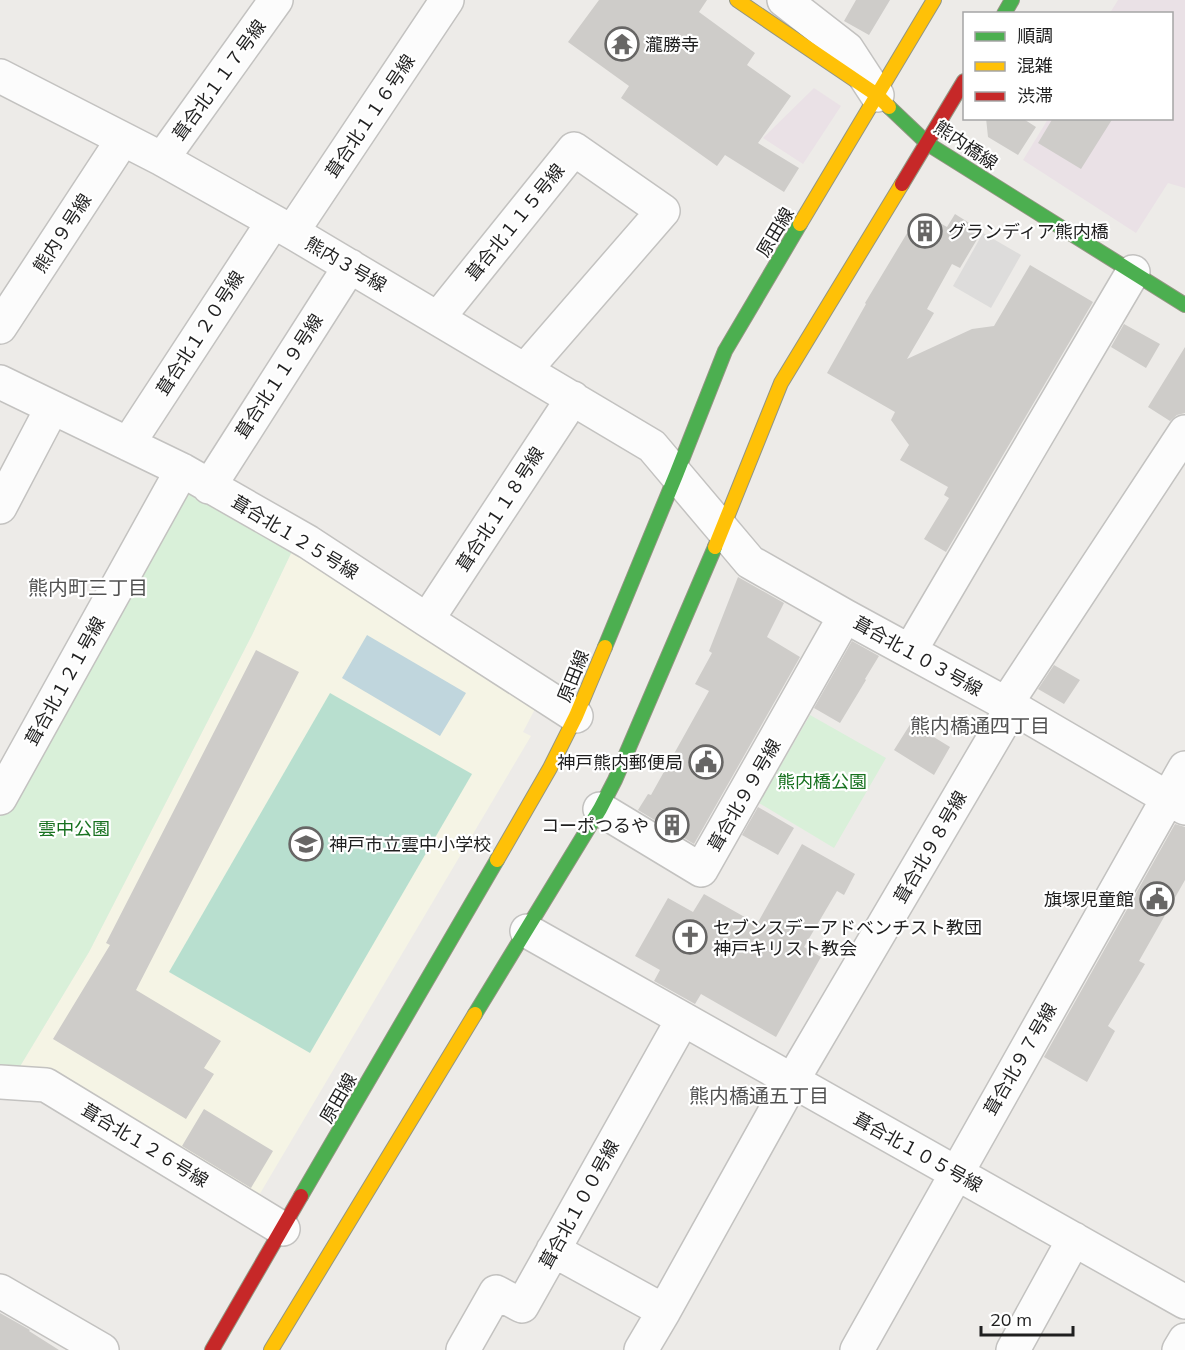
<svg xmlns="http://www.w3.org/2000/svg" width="1185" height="1350" font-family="Mulish,'Noto Sans JP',sans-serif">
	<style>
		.industrial { fill: #eae1e6 }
		.education { fill: #f5f4e5 }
		.park { fill: #d9f0d9 }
		.pitch { fill: #b8dfcf }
		.parking { fill: #dddcdb }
		.water { fill: #c0d6dd }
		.building { fill: #ceccc9 }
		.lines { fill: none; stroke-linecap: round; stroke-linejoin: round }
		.street-casing { stroke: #c3c2c0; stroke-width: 36 }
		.fast-casing { stroke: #939582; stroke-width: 16 }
		.slow-casing { stroke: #939582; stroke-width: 16 }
		.jam-casing { stroke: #939582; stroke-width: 16 }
		.street { stroke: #fcfcfc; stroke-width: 33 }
		.fast { stroke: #4caf50; stroke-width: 14 }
		.slow { stroke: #ffc107; stroke-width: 14 }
		.jam { stroke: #c62828; stroke-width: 14 }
		.labels { text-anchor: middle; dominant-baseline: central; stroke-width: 4.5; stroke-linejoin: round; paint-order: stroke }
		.poi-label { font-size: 18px; fill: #1f1f1f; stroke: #fff; text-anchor: start }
		.street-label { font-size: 18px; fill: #1f1f1f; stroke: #fff }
		.park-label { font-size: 18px; fill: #187220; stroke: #fff }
		.neighbourhood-label { font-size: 20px; fill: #525252; stroke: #fff }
	</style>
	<rect width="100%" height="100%" fill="#edebe8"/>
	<!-- industrial -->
	<path class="industrial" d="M 1118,0 L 1185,0 L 1185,188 L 1168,183 L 1136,233 L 1023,160 L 1048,119 L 1172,118 L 1172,14 L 1110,13 Z
		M 814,88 L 841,106 L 803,164 L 763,138 Z"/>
	<!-- education -->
	<path class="education" d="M 295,545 L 535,709 L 523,732 L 531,736 L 255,1202 L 16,1073 L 89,952 L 252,635 Z"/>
	<!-- park -->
	<path class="park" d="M 184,483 L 295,545 L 252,635 L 89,952 L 16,1073 L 0,1073 L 0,817 Z
		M 810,715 L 886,758 L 834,848 L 759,803 Z"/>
	<!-- pitch -->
	<path class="pitch" d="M 330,693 L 472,774 L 310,1053 L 169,972 Z"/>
	<!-- parking -->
	<path class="parking" d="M 983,233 L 1021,255 L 991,308 L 953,286 Z"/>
	<!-- water -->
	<path class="water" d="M 367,635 L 466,693 L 440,736 L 342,678 Z"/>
	<!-- building -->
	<path class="building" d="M 599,0 L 707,0 L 699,12 L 755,53 L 747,65 L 791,96 L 758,143 L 799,168 L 784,192 L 725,155 L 717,166 L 621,98 L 629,86 L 568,42 Z
		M 856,0 L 890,0 L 869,35 L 844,21 Z
		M 986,118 L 1022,118 L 1036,127 L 1018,155 L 988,137 Z
		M 1053,118 L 1113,118 L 1081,169 L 1038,143 Z
		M 955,214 L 982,231 L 960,268 L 952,264 L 927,309 L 934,313 L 907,359 L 972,329 L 994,326 L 1030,265 L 1093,302 L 946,552 L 924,539 L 949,498 L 944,495 L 948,487 L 900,460 L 909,445 L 891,420 L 895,412 L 827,373 L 866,304 L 865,303 L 915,220 L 929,217 L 947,227 Z
		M 1124,324 L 1160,344 L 1146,368 L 1111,347 Z
		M 1185,347 L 1185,413 L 1177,415 L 1170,421 L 1148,407 Z
		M 738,577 L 784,603 L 767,637 L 800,657 L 694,844 L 638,810 L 648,794 L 651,795 L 709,691 L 695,684 L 712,653 L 709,651 Z
		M 852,641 L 879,656 L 865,679 L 866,680 L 840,723 L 814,708 Z
		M 256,650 L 299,672 L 136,990 L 221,1041 L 204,1068 L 214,1074 L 186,1119 L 53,1039 L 110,945 L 106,943 Z
		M 1054,665 L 1080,680 L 1064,704 L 1038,689 Z
		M 911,723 L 950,747 L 934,775 L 894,750 Z
		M 758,807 L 794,828 L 778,855 L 742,835 Z
		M 1175,824 L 1185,827 L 1185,880 L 1139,961 L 1145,964 L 1108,1026 L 1115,1031 L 1087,1082 L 1044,1057 Z
		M 802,844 L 855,874 L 844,895 L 837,891 L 804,947 L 821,957 L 776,1037 L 701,994 L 695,1004 L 654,981 L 660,970 L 635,956 L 668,898 L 693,912 L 704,894 L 757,924 Z
		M 204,1109 L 273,1151 L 251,1188 L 182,1146 Z
		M 0,1313 L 30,1330 L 29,1331 L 59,1350 L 0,1350 Z"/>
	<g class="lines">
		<defs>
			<path id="street" d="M 784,0 L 847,49 L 877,95
				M 0,76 L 162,159 L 292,232 L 652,446 L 750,562 L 845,616 L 1012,707 L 1185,808
				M 162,159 L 276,0
				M 292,232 L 447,0
				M 438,318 L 574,149 L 663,211 L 525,370
				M 0,327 L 123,139
				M 0,382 L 182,470 L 308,542 L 427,620 L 576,716
				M 128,444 L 273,222
				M 209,487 L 350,266
				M 0,507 L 52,408
				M 427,620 L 573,398
				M 910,651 L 1133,272
				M 1006,704 L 1185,432
				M 0,798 L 182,470
				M 600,809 L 701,870 L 845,616
				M 527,931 L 1185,1302
				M 0,1082 L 46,1085 L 283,1229
				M 553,1250 L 664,1311 L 641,1350
				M 0,1291 L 102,1350
				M 664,1311 L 792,1081 L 1012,707
				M 463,1350 L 496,1292 L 522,1306 L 683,1019
				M 857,1350 L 1185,768
				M 1013,1350 L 1074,1239
				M 1179,1350 L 1185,1340"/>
			<path id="fast" d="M 1004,14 L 1012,0
				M 889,107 L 928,144 L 1185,305
				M 605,647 L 676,475 L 725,351 L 800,224
				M 475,1014 L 600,809 L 615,780 L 715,547
				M 301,1196 L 497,860"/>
			<path id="slow" d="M 737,0 L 877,95 L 889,107
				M 800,224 L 934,0
				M 715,547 L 781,383 L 902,184
				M 497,860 L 550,768 L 576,716 L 605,647
				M 271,1350 L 475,1014"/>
			<path id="jam" d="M 902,184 L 964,81
				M 212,1350 L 301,1196"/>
		</defs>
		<!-- street casing -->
		<use href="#street" class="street-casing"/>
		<!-- fast casing -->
		<use href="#fast" class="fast-casing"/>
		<!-- slow casing -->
		<use href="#slow" class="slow-casing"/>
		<!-- jam casing -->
		<use href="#jam" class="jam-casing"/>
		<!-- street -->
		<use href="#street" class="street"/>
		<!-- fast -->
		<use href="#fast" class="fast"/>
		<!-- slow -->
		<use href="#slow" class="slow"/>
		<!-- jam -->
		<use href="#jam" class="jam"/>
	</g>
	<!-- icons -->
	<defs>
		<symbol id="temple-ring" viewBox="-11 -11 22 22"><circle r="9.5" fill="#fff" stroke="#676665" stroke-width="1.5"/><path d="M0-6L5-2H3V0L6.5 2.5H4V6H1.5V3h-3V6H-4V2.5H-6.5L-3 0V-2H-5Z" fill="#676665"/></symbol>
		<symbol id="building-ring" viewBox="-11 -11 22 22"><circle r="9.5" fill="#fff" stroke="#676665" stroke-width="1.5"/><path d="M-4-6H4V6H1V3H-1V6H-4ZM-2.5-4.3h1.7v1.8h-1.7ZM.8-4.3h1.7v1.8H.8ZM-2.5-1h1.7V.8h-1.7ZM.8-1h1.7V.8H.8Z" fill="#676665"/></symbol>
		<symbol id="civic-ring" viewBox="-11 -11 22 22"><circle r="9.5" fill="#fff" stroke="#676665" stroke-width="1.5"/><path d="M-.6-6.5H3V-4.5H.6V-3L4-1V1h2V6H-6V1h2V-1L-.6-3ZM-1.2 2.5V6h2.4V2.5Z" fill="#676665"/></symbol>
		<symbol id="school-ring" viewBox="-11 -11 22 22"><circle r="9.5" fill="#fff" stroke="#676665" stroke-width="1.5"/><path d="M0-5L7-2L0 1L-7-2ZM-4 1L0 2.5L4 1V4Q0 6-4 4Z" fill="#676665"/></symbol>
		<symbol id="church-ring" viewBox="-11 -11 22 22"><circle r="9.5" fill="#fff" stroke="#676665" stroke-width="1.5"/><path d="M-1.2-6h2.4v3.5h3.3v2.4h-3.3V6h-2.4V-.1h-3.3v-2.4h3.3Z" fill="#676665"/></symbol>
	</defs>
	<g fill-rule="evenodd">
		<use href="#temple-ring" x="603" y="25" width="38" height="38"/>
		<use href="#building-ring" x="906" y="212" width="38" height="38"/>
		<use href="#civic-ring" x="687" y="743" width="38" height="38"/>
		<use href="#building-ring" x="653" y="806" width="38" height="38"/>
		<use href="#school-ring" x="287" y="825" width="38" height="38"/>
		<use href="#civic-ring" x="1138" y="880" width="38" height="38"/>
		<use href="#church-ring" x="671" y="918" width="38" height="38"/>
	</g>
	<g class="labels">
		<!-- poi labels -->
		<g class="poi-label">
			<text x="645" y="44">瀧勝寺</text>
			<text x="948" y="231">グランディア熊内橋</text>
			<text x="683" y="762" text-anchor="end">神戸熊内郵便局</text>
			<text x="649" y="825" text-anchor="end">コーポつるや</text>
			<text x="329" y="844">神戸市立雲中小学校</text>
			<text x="1134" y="899" text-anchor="end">旗塚児童館</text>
			<text x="713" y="927">セブンスデーアドベンチスト教団<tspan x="713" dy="21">神戸キリスト教会</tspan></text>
		</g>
		<!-- street labels -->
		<g class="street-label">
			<text transform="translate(219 80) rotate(-54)">葺合北１１７号線</text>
			<text transform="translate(370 116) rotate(-56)">葺合北１１６号線</text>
			<text transform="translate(966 145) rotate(34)">熊内橋線</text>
			<text transform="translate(515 222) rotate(-51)">葺合北１１５号線</text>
			<text transform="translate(775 232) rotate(-59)">原田線</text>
			<text transform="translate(62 233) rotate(-57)">熊内９号線</text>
			<text transform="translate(346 264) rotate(30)">熊内３号線</text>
			<text transform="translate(200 333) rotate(-57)">葺合北１２０号線</text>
			<text transform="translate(279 376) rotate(-57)">葺合北１１９号線</text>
			<text transform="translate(500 509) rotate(-57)">葺合北１１８号線</text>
			<text transform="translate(295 537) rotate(31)">葺合北１２５号線</text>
			<text transform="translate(918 656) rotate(29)">葺合北１０３号線</text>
			<text transform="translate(573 676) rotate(-68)">原田線</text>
			<text transform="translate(65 681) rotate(-61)">葺合北１２１号線</text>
			<text transform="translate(744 795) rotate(-60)">葺合北９９号線</text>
			<text transform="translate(930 847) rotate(-60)">葺合北９８号線</text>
			<text transform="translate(1020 1059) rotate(-60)">葺合北９７号線</text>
			<text transform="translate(338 1098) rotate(-60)">原田線</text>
			<text transform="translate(145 1145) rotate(31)">葺合北１２６号線</text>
			<text transform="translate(918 1152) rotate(29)">葺合北１０５号線</text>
			<text transform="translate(579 1204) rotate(-61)">葺合北１００号線</text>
		</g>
		<!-- park labels -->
		<g class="park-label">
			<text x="822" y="781">熊内橋公園</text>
			<text x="74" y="828">雲中公園</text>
		</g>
		<!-- neighbourhood labels -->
		<g class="neighbourhood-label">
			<text x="88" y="587">熊内町三丁目</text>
			<text x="980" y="725">熊内橋通四丁目</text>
			<text x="759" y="1095">熊内橋通五丁目</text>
		</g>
	</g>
	<!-- legend -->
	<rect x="963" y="12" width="210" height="108" fill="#ffffff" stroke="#a5a5a5" stroke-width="1.5"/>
	<rect x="975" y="32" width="30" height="9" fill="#4caf50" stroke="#a5a5a5" stroke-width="1.5"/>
	<text x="1017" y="42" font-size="18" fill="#1f1f1f">順調</text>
	<rect x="975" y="62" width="30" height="9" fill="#ffc107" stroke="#a5a5a5" stroke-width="1.5"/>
	<text x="1017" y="72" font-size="18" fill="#1f1f1f">混雑</text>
	<rect x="975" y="92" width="30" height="9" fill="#c62828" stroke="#a5a5a5" stroke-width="1.5"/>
	<text x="1017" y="102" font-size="18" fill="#1f1f1f">渋滞</text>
	<!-- scale -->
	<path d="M981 1326v9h92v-9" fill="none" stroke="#1f1f1f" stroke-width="3"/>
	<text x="990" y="1326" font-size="18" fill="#1f1f1f" stroke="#ffffff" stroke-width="4.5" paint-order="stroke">20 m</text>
</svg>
